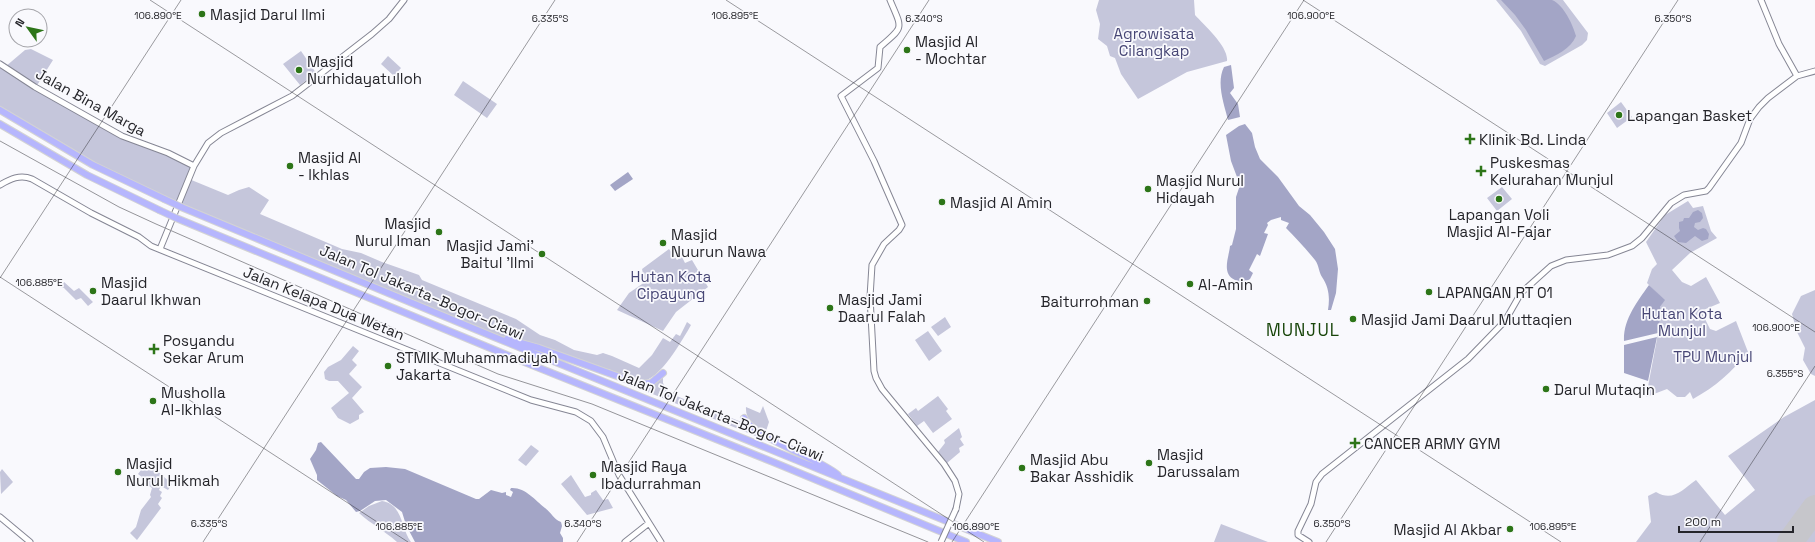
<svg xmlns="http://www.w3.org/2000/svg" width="1815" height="542" font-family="'Space Grotesk',sans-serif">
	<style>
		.green { fill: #c5c6db }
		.water { fill: #a3a5c6 }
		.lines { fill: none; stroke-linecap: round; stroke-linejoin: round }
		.taxiway { stroke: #c6c6cb; stroke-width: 10 }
		.runway { stroke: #c6c6cb; stroke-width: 26 }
		.secondary-casing { stroke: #858694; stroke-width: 7 }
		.highway-casing { stroke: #d3d3d4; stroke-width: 8 }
		.secondary { stroke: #fff; stroke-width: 5 }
		.highway { stroke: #b6b6fd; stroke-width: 6 }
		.tram { stroke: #949499; stroke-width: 1 }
		.secondary-bridge-casing { stroke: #858694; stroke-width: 7; stroke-linecap: butt }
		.highway-bridge-casing { stroke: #d3d3d4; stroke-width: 8; stroke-linecap: butt }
		.secondary-bridge { stroke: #fff; stroke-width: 5 }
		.highway-bridge { stroke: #b6b6fd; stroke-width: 6 }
		.ticks { fill: none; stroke: #25252a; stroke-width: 1; stroke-opacity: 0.45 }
		.poi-dot { fill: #2d7518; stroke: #f9f9fd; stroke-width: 1.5 }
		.labels { text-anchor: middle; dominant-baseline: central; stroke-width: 3.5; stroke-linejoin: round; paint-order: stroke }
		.poi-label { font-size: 15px; fill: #25252a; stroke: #f9f9fd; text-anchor: start }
		.park-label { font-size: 15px; fill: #474675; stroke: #f9f9fd }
		.street-label { font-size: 15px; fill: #25252a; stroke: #f9f9fd }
		.quarter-label { font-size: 17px; letter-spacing: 1px; fill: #18450a; stroke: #f9f9fd }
		.ticks-label { font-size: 10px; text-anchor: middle; fill: #25252a; stroke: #f9f9fd; stroke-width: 3.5; stroke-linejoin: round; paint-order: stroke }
	</style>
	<rect width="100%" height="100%" fill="#f9f9fd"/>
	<!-- green -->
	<path class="green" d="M 1099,0 L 1194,0 L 1195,15 C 1204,25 1229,47 1227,61 L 1187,72 L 1138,99 L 1121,74 L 1115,58 L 1110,56 L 1107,46 L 1098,39 L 1100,24 L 1096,10 Z
		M 1496,0 L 1563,0 L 1588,33 L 1587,40 L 1582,45 L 1545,66 L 1540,64 L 1521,31 Z
		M 31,49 L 53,60 L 36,87 L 100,124 L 194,166 L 189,179 L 228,195 L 239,190 L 249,187 L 269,200 L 260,214 L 342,249 L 361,253 L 382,262 L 419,275 L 422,280 L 516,319 L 540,335 L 555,340 L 574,350 L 597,355 L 603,353 L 612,356 L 639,368 L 652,355 L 663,338 L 670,342 L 676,334 L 680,336 L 687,322 L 691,325 C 683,339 659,382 641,381 C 630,380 618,373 608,369 L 607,373 L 562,356 L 494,337 L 128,183 L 0,110 L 0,64 L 5,67 L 25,50 Z
		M 301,51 L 316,73 L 300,85 L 283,64 Z
		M 388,56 L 401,68 L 394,76 L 381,64 Z
		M 463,81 L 497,104 L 487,118 L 454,95 Z
		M 1621,102 L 1632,117 L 1617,128 L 1607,113 Z
		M 1502,187 L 1512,199 L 1497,211 L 1487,198 Z
		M 1688,201 L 1693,208 L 1703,206 L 1711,231 L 1717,238 L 1690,253 L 1672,270 L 1682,282 L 1691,286 L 1706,277 L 1720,303 L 1701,311 L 1710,329 L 1716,331 L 1736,321 L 1748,352 C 1732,372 1715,387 1693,399 L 1690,392 L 1685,397 L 1677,397 L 1667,389 L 1646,397 L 1660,323 L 1660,307 L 1664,300 L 1647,283 L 1652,269 L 1657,264 L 1646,242 L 1665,215 Z
		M 669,249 L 677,260 L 682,257 L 685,263 L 692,260 L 708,287 L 676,312 L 663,331 L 617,310 L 629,293 L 645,282 L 642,269 Z
		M 64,282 L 74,291 L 79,288 L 93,302 L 88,306 L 81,298 L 76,300 L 64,288 L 60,287 Z
		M 1815,290 L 1815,376 L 1811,374 L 1803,360 L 1805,348 L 1797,332 L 1792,314 L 1801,296 Z
		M 945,317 L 951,327 L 938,336 L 931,327 Z
		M 928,331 L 942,351 L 929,361 L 915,340 Z
		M 353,346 L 359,351 L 352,360 L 357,365 L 349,374 L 362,387 L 352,398 L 364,412 L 359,415 L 359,419 L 350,424 L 338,418 L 331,408 L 349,393 L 338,381 L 329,381 L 325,379 L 324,372 L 328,367 L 341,360 Z
		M 606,375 L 641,386 L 663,376 L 663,383 L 669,393 L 744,423 L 754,433 L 763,439 Z
		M 938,396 L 948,409 L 946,411 L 952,419 L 933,433 L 924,421 L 917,426 L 908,414 L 916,408 L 918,411 Z
		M 1815,400 L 1815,542 L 1636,542 L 1651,522 L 1648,496 L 1656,492 C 1673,502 1682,490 1696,480 L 1725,515 L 1755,490 L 1728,456 L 1784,417 Z
		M 763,406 L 769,422 L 765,434 C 755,428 745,419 746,407 L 760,413 Z
		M 959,428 L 962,437 L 960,439 L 964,445 L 959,448 L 960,452 L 947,463 L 938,452 L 945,443 L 944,440 Z
		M 531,445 L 539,451 L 526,466 L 518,460 Z
		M 147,462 L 172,484 L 168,490 L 161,486 L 159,490 L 162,492 L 160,496 L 162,498 L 158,504 L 161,508 L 137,540 L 130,533 L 136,527 L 141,510 L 151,497 L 150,495 L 152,488 L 146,484 L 147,481 L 138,474 Z
		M 2,469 L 13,482 L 1,494 L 0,472 Z
		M 571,475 L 585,497 L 591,495 L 591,493 L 596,490 L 603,500 L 608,499 L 613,508 L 587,515 L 561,484 Z
		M 382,501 C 403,504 401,529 411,542 L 397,542 C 385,531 371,524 359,513 L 369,506 Z
		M 1221,524 L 1268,542 L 1214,542 Z"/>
	<!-- water -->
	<path class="water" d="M 1501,0 C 1510,0 1545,0 1552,0 C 1564,5 1573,25 1576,36 C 1571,49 1556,55 1544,61 L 1526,30 L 1515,15 Z
		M 1231,65 L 1234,88 L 1230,93 L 1238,104 L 1240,117 L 1228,120 C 1224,104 1216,83 1224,67 Z
		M 1245,124 L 1252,133 L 1255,147 L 1260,159 L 1278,177 L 1299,206 L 1310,215 L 1324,232 L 1335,249 L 1338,269 L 1336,293 L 1331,310 L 1328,310 C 1330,298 1329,287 1322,277 C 1319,273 1319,265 1315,260 C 1306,249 1296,238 1286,228 L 1289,223 L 1281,220 L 1281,217 L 1271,220 L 1267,223 L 1268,225 L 1264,233 L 1268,234 L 1260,256 L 1257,254 L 1249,270 L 1253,273 L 1250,279 C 1245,282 1241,283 1235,280 C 1221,274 1229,257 1230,246 L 1232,245 L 1236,229 L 1236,197 L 1240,185 L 1231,161 L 1226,135 L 1239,126 Z
		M 628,172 L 633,179 L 615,191 L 610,185 Z
		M 1698,210 L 1702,213 L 1703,218 L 1700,222 L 1695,223 L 1694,227 L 1698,230 L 1703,228 L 1706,229 L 1709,234 L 1708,239 L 1702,241 L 1695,236 L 1686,243 L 1678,242 L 1674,236 L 1680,231 L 1679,228 L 1679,222 L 1683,221 L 1684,218 L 1689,218 L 1693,212 Z
		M 1649,285 L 1665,300 L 1660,307 L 1661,314 L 1658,333 L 1624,341 C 1623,320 1637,302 1649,285 Z
		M 1657,337 L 1648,381 L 1624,373 L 1624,345 Z
		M 321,442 L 356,479 L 359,479 L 364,472 L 370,468 L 386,467 L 405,469 L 476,499 L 479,499 L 491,490 L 502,493 L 506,492 L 506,495 L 511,497 L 513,492 L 510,490 L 511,488 C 525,487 535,500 545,508 C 552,513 553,519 561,522 L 562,526 L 560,533 L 563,538 L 563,542 L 415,542 L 406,525 L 402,512 L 386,500 L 375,501 L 360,511 L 356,512 L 346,500 L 337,496 L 317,480 L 317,475 L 310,459 L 316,450 L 318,443 Z"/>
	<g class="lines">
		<!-- taxiway -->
		<path class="taxiway" d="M 1792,539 L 1796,542"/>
		<!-- runway -->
		<path class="runway" d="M 1790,542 L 1815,508"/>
		<defs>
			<path id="secondary" d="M 890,0 C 902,29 905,26 880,47 L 878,68 L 841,96 L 874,161 L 902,225 L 899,230 L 884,244 L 872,265 L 870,297 L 874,371 L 876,378 L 882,389 L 944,464 L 955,481 L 959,494 L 956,509
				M 1761,0 L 1779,44 L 1797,76
				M 0,64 L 35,87 L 122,136 L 168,153 L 194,166
				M 0,185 C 10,179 20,174 32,179 L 91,213 L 139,237 L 151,246 L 531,400 L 576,412 L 591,421 L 603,437 L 619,475 L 661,542
				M 160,249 L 194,166 L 208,143 L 221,133 L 292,96 L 372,34 L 389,19 L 404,0
				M 0,517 L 30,542
				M 625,542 L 649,523
				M 1309,542 L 1298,535 L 1298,531 L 1311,504 L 1316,482 L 1322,474 L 1468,359 L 1505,321 L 1521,293 L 1551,266 L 1566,260 L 1608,255 L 1632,246 L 1642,238 L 1671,203 L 1684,195 L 1706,191 L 1709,188 L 1741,143 L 1750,119 L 1759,107 L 1768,98 L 1797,76 L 1815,71"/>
			<path id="highway" d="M 0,110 L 93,165 L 164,199
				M 0,124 L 87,175 L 159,210
				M 181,207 L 494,337 L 998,542
				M 176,218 L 507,355 L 773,462 L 966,542
				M 507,339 L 539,348 L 639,384 L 651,383 L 663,373
				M 744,418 C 753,437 817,457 838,475"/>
		</defs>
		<!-- secondary casing -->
		<use href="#secondary" class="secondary-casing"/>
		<!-- highway casing -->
		<use href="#highway" class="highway-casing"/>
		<!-- secondary -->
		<use href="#secondary" class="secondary"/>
		<!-- highway -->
		<use href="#highway" class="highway"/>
		<!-- tram -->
		<path class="tram" d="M 0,141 L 119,207 L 156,224 L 498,374 L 592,404 L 928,542"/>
		<defs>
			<path id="secondary-bridge" d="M 941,542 L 956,509"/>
			<path id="highway-bridge" d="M 164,199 L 181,207
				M 159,210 L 176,218"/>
		</defs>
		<!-- secondary-bridge casing -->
		<use href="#secondary-bridge" class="secondary-bridge-casing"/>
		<!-- highway-bridge casing -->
		<use href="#highway-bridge" class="highway-bridge-casing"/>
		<!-- secondary-bridge -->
		<use href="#secondary-bridge" class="secondary-bridge"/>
		<!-- highway-bridge -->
		<use href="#highway-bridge" class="highway-bridge"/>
	</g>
	<!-- ticks -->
	<path class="ticks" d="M 150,0 L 984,542M 726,0 L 1561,542M 1303,0 L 1815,332M 0,277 L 408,542M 0,278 L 181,0M 203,542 L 555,0M 577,542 L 929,0M 952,542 L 1304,0M 1326,542 L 1678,0M 1700,542 L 1815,366"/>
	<!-- markers -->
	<g class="poi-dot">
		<circle cx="202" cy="14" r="4"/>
		<circle cx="907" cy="50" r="4"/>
		<circle cx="299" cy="70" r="4"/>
		<circle cx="1619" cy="115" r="4"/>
		<path d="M1468 133h4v4h4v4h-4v4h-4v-4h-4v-4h4z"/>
		<circle cx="290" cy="166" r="4"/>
		<path d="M1479 165h4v4h4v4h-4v4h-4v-4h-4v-4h4z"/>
		<circle cx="1148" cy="189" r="4"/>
		<circle cx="1499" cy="199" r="4"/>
		<circle cx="942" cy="202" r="4"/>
		<circle cx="439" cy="232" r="4"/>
		<circle cx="663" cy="243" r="4"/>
		<circle cx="542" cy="254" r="4"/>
		<circle cx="1190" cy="284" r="4"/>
		<circle cx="93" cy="291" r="4"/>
		<circle cx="1429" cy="292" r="4"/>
		<circle cx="1147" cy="301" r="4"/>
		<circle cx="830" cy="308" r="4"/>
		<circle cx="1353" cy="319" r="4"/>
		<path d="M152 343h4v4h4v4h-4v4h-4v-4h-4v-4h4z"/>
		<circle cx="388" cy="366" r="4"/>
		<circle cx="1546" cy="389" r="4"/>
		<circle cx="153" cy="401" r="4"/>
		<path d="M1353 437h4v4h4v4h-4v4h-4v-4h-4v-4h4z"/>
		<circle cx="1149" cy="463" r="4"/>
		<circle cx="1022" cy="468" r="4"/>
		<circle cx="118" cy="472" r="4"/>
		<circle cx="593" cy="475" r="4"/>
		<circle cx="1510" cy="529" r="4"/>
	</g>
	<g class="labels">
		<!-- poi labels -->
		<g class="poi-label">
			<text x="210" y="14">Masjid Darul Ilmi</text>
			<text x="915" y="41">Masjid Al<tspan x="915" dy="17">- Mochtar</tspan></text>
			<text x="307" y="61">Masjid<tspan x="307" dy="17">Nurhidayatulloh</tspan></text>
			<text x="1627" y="115">Lapangan Basket</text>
			<text x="1479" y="139">Klinik Bd. Linda</text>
			<text x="298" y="157">Masjid Al<tspan x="298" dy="17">- Ikhlas</tspan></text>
			<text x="1490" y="162">Puskesmas<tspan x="1490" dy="17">Kelurahan Munjul</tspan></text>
			<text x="1156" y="180">Masjid Nurul<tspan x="1156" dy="17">Hidayah</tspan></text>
			<text x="950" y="202">Masjid Al Amin</text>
			<text x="1499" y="214" text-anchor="middle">Lapangan Voli<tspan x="1499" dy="17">Masjid Al-Fajar</tspan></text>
			<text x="431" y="223" text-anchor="end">Masjid<tspan x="431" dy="17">Nurul Iman</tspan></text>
			<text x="671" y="234">Masjid<tspan x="671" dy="17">Nuurun Nawa</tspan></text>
			<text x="534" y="245" text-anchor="end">Masjid Jami'<tspan x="534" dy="17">Baitul 'Ilmi</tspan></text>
			<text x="101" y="282">Masjid<tspan x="101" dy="17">Daarul Ikhwan</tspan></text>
			<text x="1198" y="284">Al-Amin</text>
			<text x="1437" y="292">LAPANGAN RT 01</text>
			<text x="838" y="299">Masjid Jami<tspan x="838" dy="17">Daarul Falah</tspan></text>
			<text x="1139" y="301" text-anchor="end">Baiturrohman</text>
			<text x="1361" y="319">Masjid Jami Daarul Muttaqien</text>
			<text x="163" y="340">Posyandu<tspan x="163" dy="17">Sekar Arum</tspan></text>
			<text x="396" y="357">STMIK Muhammadiyah<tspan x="396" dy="17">Jakarta</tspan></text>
			<text x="1554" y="389">Darul Mutaqin</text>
			<text x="161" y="392">Musholla<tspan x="161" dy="17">Al-Ikhlas</tspan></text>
			<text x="1364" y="443">CANCER ARMY GYM</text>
			<text x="1157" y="454">Masjid<tspan x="1157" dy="17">Darussalam</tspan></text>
			<text x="1030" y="459">Masjid Abu<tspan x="1030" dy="17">Bakar Asshidik</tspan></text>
			<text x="126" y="463">Masjid<tspan x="126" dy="17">Nurul Hikmah</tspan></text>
			<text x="601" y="466">Masjid Raya<tspan x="601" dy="17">Ibadurrahman</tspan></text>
			<text x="1502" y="529" text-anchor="end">Masjid Al Akbar</text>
		</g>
		<!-- park labels -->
		<g class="park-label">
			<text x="1154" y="33">Agrowisata<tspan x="1154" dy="17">Cilangkap</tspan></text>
			<text x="671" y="276">Hutan Kota<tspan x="671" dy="17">Cipayung</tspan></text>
			<text x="1682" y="313">Hutan Kota<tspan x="1682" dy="17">Munjul</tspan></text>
			<text x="1713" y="356">TPU Munjul</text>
		</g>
		<!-- street labels -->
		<g class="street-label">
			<text transform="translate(91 102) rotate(29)">Jalan Bina Marga</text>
			<text transform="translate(422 292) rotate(23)">Jalan Tol Jakarta–Bogor–Ciawi</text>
			<text transform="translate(324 303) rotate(22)">Jalan Kelapa Dua Wetan</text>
			<text transform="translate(721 415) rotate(22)">Jalan Tol Jakarta–Bogor–Ciawi</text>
		</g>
		<!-- quarter labels -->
		<g class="quarter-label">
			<text x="1303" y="330">MUNJUL</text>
		</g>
	</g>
	<g class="ticks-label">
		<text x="158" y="19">106.890°E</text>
		<text x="735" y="19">106.895°E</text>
		<text x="1311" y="19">106.900°E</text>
		<text x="550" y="22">6.335°S</text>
		<text x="924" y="22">6.340°S</text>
		<text x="1673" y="22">6.350°S</text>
		<text x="39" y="286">106.885°E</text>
		<text x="1776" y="331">106.900°E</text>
		<text x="1785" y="377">6.355°S</text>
		<text x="209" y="527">6.335°S</text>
		<text x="583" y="527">6.340°S</text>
		<text x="1332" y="527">6.350°S</text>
		<text x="399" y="530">106.885°E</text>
		<text x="976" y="530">106.890°E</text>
		<text x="1553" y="530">106.895°E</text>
	</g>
	<!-- north arrow -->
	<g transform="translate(28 28) rotate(303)"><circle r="19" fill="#f9f9fd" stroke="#a4a4a9"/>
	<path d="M0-3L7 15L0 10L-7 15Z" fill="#2d7518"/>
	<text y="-6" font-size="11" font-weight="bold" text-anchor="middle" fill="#25252a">N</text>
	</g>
	<!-- scale -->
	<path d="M1679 526v6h114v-6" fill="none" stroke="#25252a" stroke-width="2"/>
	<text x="1685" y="526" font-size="12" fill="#25252a" stroke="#f9f9fd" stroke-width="3" paint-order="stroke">200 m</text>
</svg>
